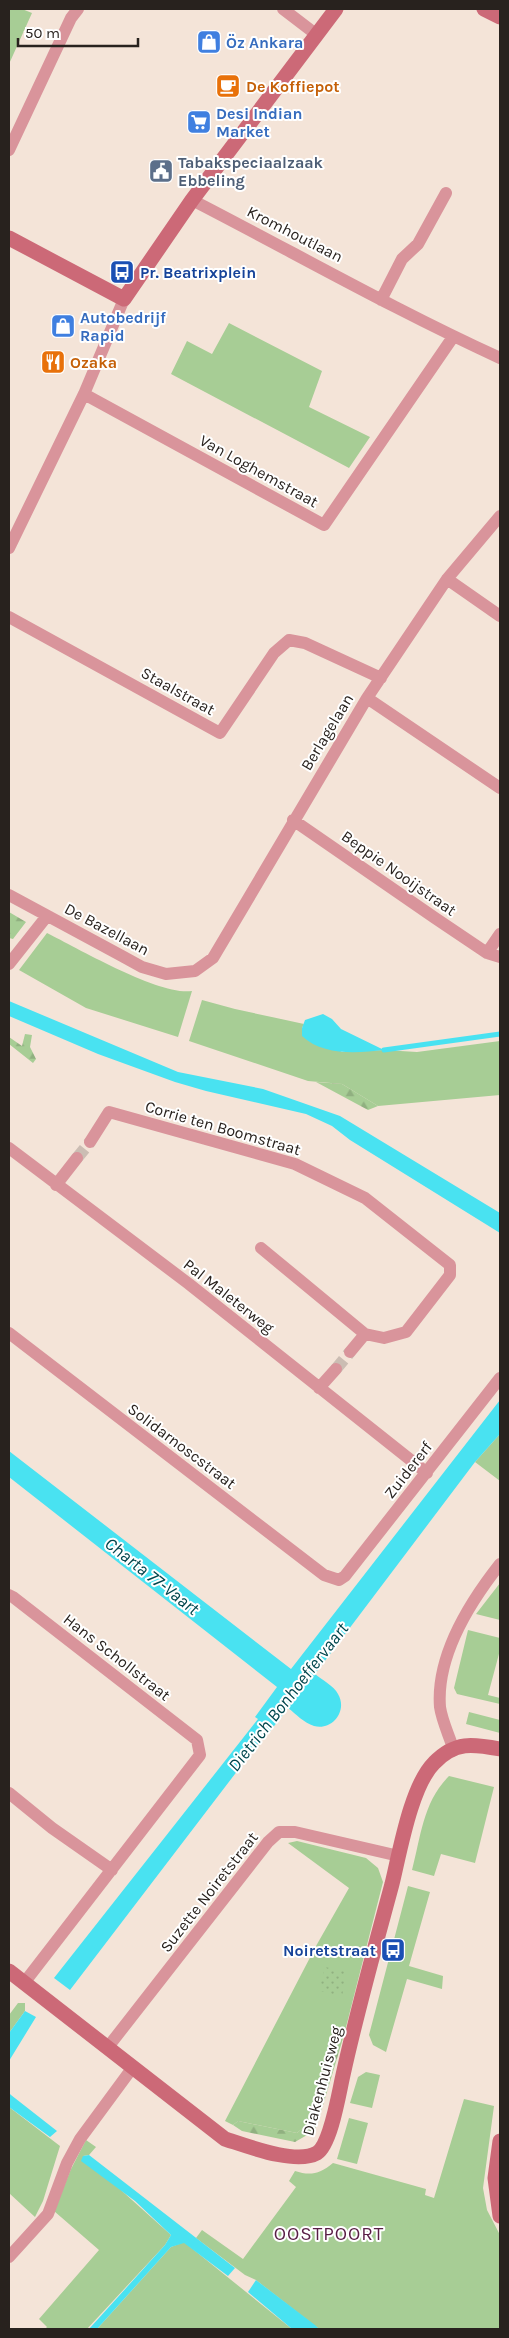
<svg xmlns="http://www.w3.org/2000/svg" width="509" height="2338" font-family="Karla,sans-serif">
	<style>
		.grass { fill: #a7cd95 }
		.forest { fill: url(#forest-firs) }
		.park { fill: url(#park-dots) }
		.water { fill: #49e2f1 }
		.lines { fill: none; stroke-linecap: round; stroke-linejoin: round }
		.stream { stroke: #49e2f1; stroke-width: 5 }
		.street-tunnel { stroke: #cbbdb3; stroke-width: 12; stroke-dasharray: 12 6; stroke-linecap: butt }
		.street { stroke: #d9949b; stroke-width: 12 }
		.secondary { stroke: #cc6977; stroke-width: 15 }
		.labels { text-anchor: middle; dominant-baseline: central; stroke-width: 4; stroke-linejoin: round; paint-order: stroke }
		.shop-label { font-size: 16px; font-weight: bold; fill: #366cbe; stroke: #fff; text-anchor: start }
		.food-label { font-size: 16px; font-weight: bold; fill: #c56008; stroke: #fff; text-anchor: start }
		.service-label { font-size: 16px; font-weight: bold; fill: #4e5e75; stroke: #fff; text-anchor: start }
		.street-label { font-size: 16px; fill: #28221e; stroke: #fff }
		.transit-label { font-size: 16px; font-weight: bold; fill: #164399; stroke: #fff; text-anchor: start }
		.water-label { font-size: 18px; font-style: italic; fill: #00464d; stroke: #fff }
		.quarter-label { font-size: 19px; letter-spacing: 1px; fill: #581d45; stroke: #fff }
	</style>
	<defs>
		<pattern id="forest-firs" width="22" height="20" patternUnits="userSpaceOnUse" patternTransform="scale(1.25)"><rect width="22" height="20" fill="#a7cd95"/><path d="M5 1l3.5 6h-7zM16 11l3.5 6h-7z" fill="#90b080"/></pattern>
		<pattern id="park-dots" width="8" height="8" patternUnits="userSpaceOnUse" patternTransform="scale(1.25)"><rect width="8" height="8" fill="#a7cd95"/><path d="M2 2h.1M6 6h.1" fill="none" stroke="#90b080" stroke-width="1.8" stroke-linecap="round"/></pattern>
	</defs>
	<rect width="100%" height="100%" fill="#f4e4d8"/>
	<!-- grass -->
	<path class="grass" d="M 9,9 L 22,9 L 32,13 L 9,64 Z
		M 229,323 L 322,371 L 309,407 L 370,437 L 349,468 L 171,374 L 187,341 L 212,354 Z
		M 47,933 C 79,949 160,996 192,991 L 178,1037 L 86,1008 L 19,970 Z
		M 202,1000 L 235,1009 L 304,1024 L 302,1028 L 342,1052 L 384,1050 L 417,1052 L 500,1041 L 500,1095 L 378,1106 L 342,1084 L 308,1081 L 189,1041 Z
		M 500,1434 L 500,1481 L 475,1462 Z
		M 500,1583 L 500,1620 L 476,1614 Z
		M 468,1630 L 500,1638 L 500,1650 L 488,1695 L 500,1698 L 500,1704 L 457,1694 L 454,1688 Z
		M 469,1712 L 500,1720 L 500,1733 L 466,1724 Z
		M 449,1776 L 494,1787 L 475,1863 L 441,1854 L 434,1876 L 412,1870 C 421,1836 423,1802 449,1776 Z
		M 297,1841 L 366,1858 L 378,1868 L 383,1882 L 344,2035 L 339,2032 L 311,2121 L 297,2133 L 238,2121 L 233,2125 L 225,2121 L 316,1946 L 349,1888 L 288,1843 Z
		M 408,1886 L 430,1892 L 409,1966 L 443,1976 L 442,1989 L 407,1979 L 386,2052 L 373,2045 L 369,2035 Z
		M 18,2003 L 25,2003 L 25,2011 L 9,2033 L 9,2015 Z
		M 366,2072 L 380,2075 L 372,2108 L 350,2103 L 358,2077 Z
		M 464,2099 L 494,2106 L 483,2188 L 487,2210 L 500,2235 L 500,2329 L 319,2329 L 256,2280 L 245,2275 L 196,2238 L 202,2230 L 243,2259 L 296,2187 L 289,2181 L 295,2171 C 310,2176 320,2174 333,2163 L 426,2189 L 425,2195 L 434,2198 Z
		M 9,2107 L 60,2146 L 43,2201 L 35,2217 L 9,2193 Z
		M 349,2118 L 368,2123 L 357,2164 L 337,2159 Z
		M 86,2140 L 96,2147 L 89,2155 L 83,2156 L 171,2235 L 165,2245 L 87,2329 L 45,2329 L 47,2327 L 39,2319 L 99,2250 L 54,2211 L 71,2169 Z
		M 184,2242 L 292,2329 L 97,2329 L 171,2247 Z"/>
	<!-- forest -->
	<path class="forest" d="M 9,912 L 26,922 L 13,939 L 9,938 Z
		M 25,1034 L 32,1035 L 30,1047 L 36,1059 L 33,1063 L 9,1044 L 9,1037 L 22,1046 Z
		M 316,1082 L 342,1084 L 378,1106 L 368,1110 Z
		M 339,2032 L 344,2035 L 318,2122 L 314,2131 L 295,2142 L 242,2131 L 233,2125 L 238,2121 L 297,2133 L 311,2121 Z"/>
	<!-- park -->
	<path class="park" d="M 325,1967 L 347,1972 L 342,1996 L 319,1991 Z"/>
	<!-- water -->
	<path class="water" d="M 9,1001 L 178,1072 L 263,1089 L 340,1116 L 500,1213 L 500,1233 L 350,1140 L 332,1126 L 306,1114 L 206,1091 L 175,1082 L 98,1054 L 9,1016 Z
		M 323,1014 L 332,1019 L 341,1029 L 384,1050 C 357,1053 323,1056 302,1036 L 302,1028 L 305,1020 Z
		M 500,1400 L 500,1434 L 475,1462 L 315,1674 C 322,1680 334,1686 338,1694 C 348,1711 332,1731 314,1726 C 304,1723 296,1714 288,1708 L 271,1730 L 267,1732 L 70,1990 L 54,1978 L 258,1719 L 255,1717 L 277,1687 L 9,1477 L 9,1451 L 291,1669 Z
		M 25,2011 L 36,2017 L 9,2061 L 9,2033 Z
		M 9,2093 L 11,2095 L 57,2131 L 50,2137 L 9,2107 Z
		M 89,2155 L 235,2268 L 228,2276 L 184,2243 L 171,2247 L 97,2329 L 89,2329 L 165,2245 L 171,2235 L 135,2201 L 81,2161 L 83,2156 Z
		M 256,2280 L 315,2325 L 319,2329 L 292,2329 L 248,2292 Z"/>
	<g class="lines">
		<!-- stream -->
		<path class="stream" d="M 384,1050 L 500,1034"/>
		<!-- street-tunnel -->
		<path class="street-tunnel" d="M 77,1158 L 90,1142
			M 336,1369 L 350,1352"/>
		<!-- street -->
		<path class="street" d="M 283,9 L 317,35
			M 9,150 L 71,18 L 78,9
			M 192,200 C 295,253 395,310 500,358
			M 381,300 L 402,259 L 418,244 L 446,193
			M 84,394 L 324,525 L 453,337
			M 9,548 L 84,394 L 124,299
			M 447,579 L 500,616
			M 9,617 L 220,733 L 274,653 L 289,640 L 305,643 L 381,678
			M 367,698 L 500,788
			M 293,820 L 435,918 L 487,953 L 500,957
			M 9,895 L 122,956 L 142,967 L 166,974 L 195,971 L 213,958 L 367,698 L 447,579 L 500,516
			M 487,953 L 500,934
			M 9,964 L 47,916
			M 90,1142 L 109,1112 L 295,1164 L 365,1198 L 450,1265 L 450,1275 L 406,1332 L 384,1338 L 365,1334 L 261,1248
			M 9,1148 L 189,1284 L 427,1473
			M 56,1185 L 77,1158
			M 9,1333 L 324,1575 L 339,1580 L 345,1576 L 500,1378
			M 350,1352 L 365,1334
			M 319,1388 L 336,1369
			M 9,1595 L 13,1597 L 197,1740 L 200,1755 L 24,1983
			M 453,1748 C 449,1735 442,1721 440,1707 C 436,1656 470,1602 500,1564
			M 9,1793 L 52,1828 L 112,1870
			M 108,2047 L 268,1842 L 279,1832 L 295,1832 L 399,1856
			M 9,2257 L 48,2214 L 67,2163 L 80,2139 L 133,2067"/>
		<!-- secondary -->
		<path class="secondary" d="M 484,9 L 500,17
			M 9,238 L 124,299 L 192,200 L 336,9
			M 9,1971 L 225,2139 C 247,2146 296,2165 317,2153 C 331,2144 339,2092 343,2075 C 357,2011 375,1947 392,1884 C 400,1851 411,1786 434,1763 C 455,1741 473,1744 500,1749
			M 500,2141 L 495,2178 L 500,2216"/>
	</g>
	<!-- icons -->
	<defs>
		<symbol id="shop-square" viewBox="-11 -11 22 22"><rect x="-9" y="-9" width="18" height="18" rx="4" fill="#3f7fe0" stroke="#fff"/><path d="M-5-2.5h2.3a2.7 3.5 0 0 1 5.4 0H5L5.5 6h-11ZM-1.5-2.5h3a1.5 2.3 0 0 0-3 0Z" fill="#fff"/></symbol>
		<symbol id="cafe-square" viewBox="-11 -11 22 22"><rect x="-9" y="-9" width="18" height="18" rx="4" fill="#e8710a" stroke="#fff"/><path d="M-5.5-4.5H6V0H3Q3 3.5 0 3.5H-2.5Q-5.5 3.5-5.5 0ZM3-3.2v2h1.7v-2ZM-6 4.5H4V6H-6Z" fill="#fff"/></symbol>
		<symbol id="supermarket-square" viewBox="-11 -11 22 22"><rect x="-9" y="-9" width="18" height="18" rx="4" fill="#3f7fe0" stroke="#fff"/><path d="M-6-5.5h2.5l.6 2H6L4.5 2H-2.5L-4.4-4H-6ZM-1.5 3.2a1.3 1.3 0 1 0 .1 0ZM3 3.2a1.3 1.3 0 1 0 .1 0Z" fill="#fff"/></symbol>
		<symbol id="civic-square" viewBox="-11 -11 22 22"><rect x="-9" y="-9" width="18" height="18" rx="4" fill="#5c6f8a" stroke="#fff"/><path d="M-.6-6.5H3V-4.5H.6V-3L4-1V1h2V6H-6V1h2V-1L-.6-3ZM-1.2 2.5V6h2.4V2.5Z" fill="#fff"/></symbol>
		<symbol id="bus-square" viewBox="-11 -11 22 22"><rect x="-9" y="-9" width="18" height="18" rx="4" fill="#1a4fb4" stroke="#fff"/><path d="M-5-6H5V4H4V6H2V4H-2V6H-4V4H-5ZM-3.5-4V0h7V-4ZM-3.5 1.2v1.5H-2V1.2ZM2 1.2v1.5H3.5V1.2Z" fill="#fff"/></symbol>
		<symbol id="restaurant-square" viewBox="-11 -11 22 22"><rect x="-9" y="-9" width="18" height="18" rx="4" fill="#e8710a" stroke="#fff"/><path d="M-5-6h1v4h1v-4h1v4h1v-4h1v5L-1.5 .5V6h-2V.5L-5-1ZM5-6V6H3V1.5H1.5Q1.5-4 5-6Z" fill="#fff"/></symbol>
	</defs>
	<g fill-rule="evenodd">
		<use href="#shop-square" x="195" y="28" width="28" height="28"/>
		<use href="#cafe-square" x="214" y="72" width="28" height="28"/>
		<use href="#supermarket-square" x="185" y="108" width="28" height="28"/>
		<use href="#civic-square" x="147" y="157" width="28" height="28"/>
		<use href="#bus-square" x="108" y="258" width="28" height="28"/>
		<use href="#shop-square" x="49" y="312" width="28" height="28"/>
		<use href="#restaurant-square" x="39" y="348" width="28" height="28"/>
		<use href="#bus-square" x="379" y="1936" width="28" height="28"/>
	</g>
	<g class="labels">
		<!-- shop labels -->
		<g class="shop-label">
			<text x="226" y="42">Öz Ankara</text>
			<text x="216" y="113">Desi Indian<tspan x="216" dy="18">Market</tspan></text>
			<text x="80" y="317">Autobedrijf<tspan x="80" dy="18">Rapid</tspan></text>
		</g>
		<!-- food labels -->
		<g class="food-label">
			<text x="246" y="86">De Koffiepot</text>
			<text x="70" y="362">Ozaka</text>
		</g>
		<!-- service labels -->
		<g class="service-label">
			<text x="178" y="162">Tabakspeciaalzaak<tspan x="178" dy="18">Ebbeling</tspan></text>
		</g>
		<!-- street labels -->
		<g class="street-label">
			<text transform="translate(295 234) rotate(27)">Kromhoutlaan</text>
			<text transform="translate(259 471) rotate(29)">Van Loghemstraat</text>
			<text transform="translate(178 691) rotate(29)">Staalstraat</text>
			<text transform="translate(327 732) rotate(-59)">Berlagelaan</text>
			<text transform="translate(399 873) rotate(35)">Beppie Nooijstraat</text>
			<text transform="translate(107 929) rotate(28)">De Bazellaan</text>
			<text transform="translate(223 1128) rotate(16)">Corrie ten Boomstraat</text>
			<text transform="translate(229 1296) rotate(38)">Pal Maleterweg</text>
			<text transform="translate(182 1446) rotate(37)">Solidarnoscstraat</text>
			<text transform="translate(408 1470) rotate(-52)">Zuidererf</text>
			<text transform="translate(117 1657) rotate(38)">Hans Schollstraat</text>
			<text transform="translate(209 1892) rotate(-52)">Suzette Noiretstraat</text>
			<text transform="translate(322 2081) rotate(-75)">Diakenhuisweg</text>
		</g>
		<!-- transit labels -->
		<g class="transit-label">
			<text x="140" y="272">Pr. Beatrixplein</text>
			<text x="376" y="1950" text-anchor="end">Noiretstraat</text>
		</g>
		<!-- water labels -->
		<g class="water-label">
			<text transform="translate(152 1576) rotate(38)">Charta 77-Vaart</text>
			<text transform="translate(288 1697) rotate(-52)">Dietrich Bonhoeffervaart</text>
		</g>
		<!-- quarter labels -->
		<g class="quarter-label">
			<text x="329" y="2234">OOSTPOORT</text>
		</g>
	</g>
	<!-- border -->
	<rect width="509" height="2338" fill="none" stroke="#28221e" stroke-width="20"/>
	<!-- scale -->
	<path d="M18 38v8h120v-8" fill="none" stroke="#28221e" stroke-width="2.5"/>
	<text x="25" y="38" font-size="15" fill="#28221e" stroke="#ffffff" stroke-width="4" paint-order="stroke">50 m</text>
</svg>
